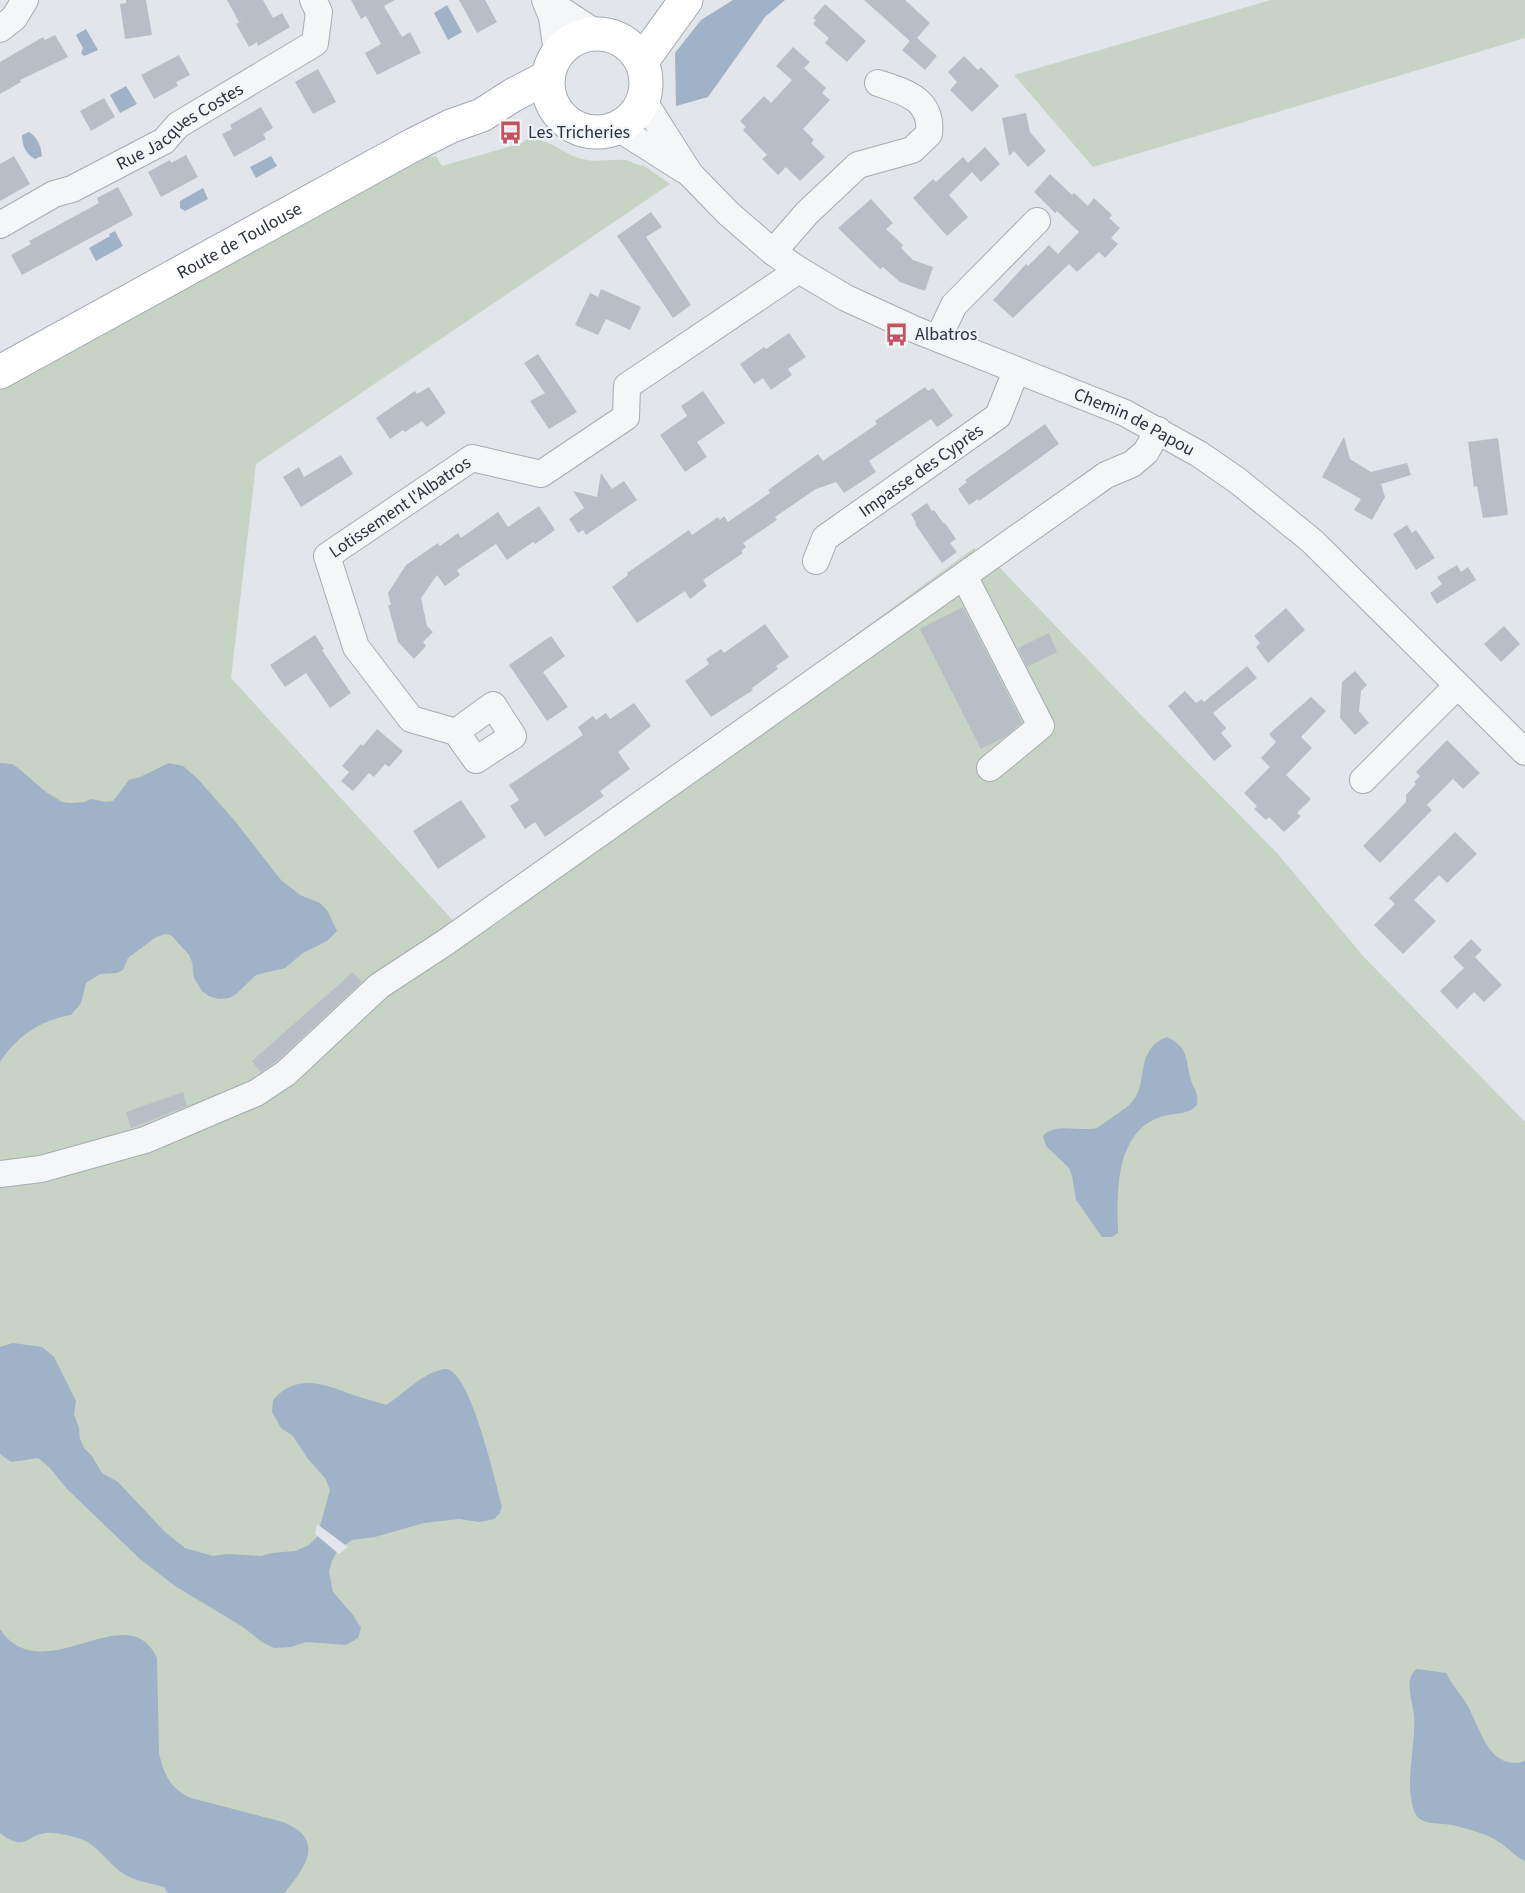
<svg xmlns="http://www.w3.org/2000/svg" width="1525" height="1893" font-family="'Source Sans 3',sans-serif">
	<style>
		.green { fill: #c7d3c4 }
		.water { fill: #a0b2c7 }
		.pier { fill: #e2e5e9 }
		.building { fill: #b9bec6 }
		.lines { fill: none; stroke-linecap: round; stroke-linejoin: round }
		.minor-casing { stroke: #a7acb3; stroke-width: 28 }
		.major-casing { stroke: #a2a9b4; stroke-width: 35 }
		.minor { stroke: #f4f6f8; stroke-width: 26 }
		.major { stroke: #fff; stroke-width: 33 }
		.labels { text-anchor: middle; dominant-baseline: central; stroke-width: 4.5; stroke-linejoin: round; paint-order: stroke }
		.street-label { font-size: 18px; fill: #2b3240; stroke: #f1f4f7 }
		.poi-label { font-size: 18px; fill: #2b3240; stroke: #f1f4f7; text-anchor: start }
	</style>
	<rect width="100%" height="100%" fill="#e2e5e9"/>
	<!-- green -->
	<path class="green" d="M 1271,0 L 1525,0 L 1525,38 L 1093,167 L 1014,75 Z
		M 528,138 C 550,139 563,154 582,159 C 597,163 610,159 625,160 C 632,161 636,166 643,165 L 670,184 L 256,464 L 231,678 L 458,926 L 974,548 L 1000,568 L 1140,714 L 1278,854 L 1363,956 L 1525,1122 L 1525,1893 L 0,1893 L 0,386 L 406,159 L 436,156 L 442,166 L 522,143 Z"/>
	<!-- water -->
	<path class="water" d="M 733,0 L 785,0 L 765,17 L 708,97 L 676,106 L 675,53 L 701,20 Z
		M 447,5 L 462,32 L 448,40 L 434,13 Z
		M 86,29 L 98,50 L 84,56 L 81,53 L 83,48 L 76,35 Z
		M 126,86 L 137,104 L 120,113 L 110,95 Z
		M 29,132 C 37,137 41,145 42,156 L 35,159 C 26,154 22,146 22,135 Z
		M 271,156 L 277,166 L 256,178 L 250,167 Z
		M 203,188 L 208,199 L 185,211 L 180,208 L 180,201 Z
		M 115,231 L 123,246 L 96,261 L 89,248 L 110,236 L 109,234 Z
		M 0,763 L 12,764 L 18,768 L 46,792 L 62,802 L 70,803 L 85,802 L 91,799 L 106,802 L 113,801 L 129,780 L 140,777 L 169,763 L 183,766 L 197,778 L 234,820 L 281,880 L 300,895 L 320,903 L 327,910 L 337,931 L 327,941 L 303,953 L 285,968 L 256,975 L 235,995 L 229,998 L 218,999 L 209,996 L 202,991 L 194,978 L 192,962 L 189,955 L 172,936 L 166,934 L 156,937 L 128,958 L 123,970 L 117,973 L 100,974 L 86,983 L 81,1003 L 71,1015 C 41,1020 17,1036 0,1062 Z
		M 1167,1037 C 1187,1046 1186,1058 1190,1077 C 1193,1089 1199,1091 1197,1105 C 1188,1115 1175,1113 1163,1116 C 1114,1131 1117,1193 1118,1233 L 1112,1237 L 1102,1237 L 1076,1200 L 1072,1176 L 1069,1168 L 1046,1146 L 1043,1136 C 1055,1122 1080,1132 1097,1128 C 1099,1127 1124,1109 1128,1106 C 1152,1087 1131,1051 1167,1037 Z
		M 13,1343 L 42,1347 L 54,1357 L 76,1401 L 74,1414 L 79,1428 L 80,1439 L 84,1448 L 92,1456 L 102,1473 L 118,1482 L 165,1532 L 185,1548 L 213,1556 L 228,1554 L 261,1556 L 272,1553 L 295,1551 L 309,1545 L 317,1537 L 330,1490 L 325,1478 L 308,1459 L 293,1436 L 281,1428 L 272,1412 L 273,1400 C 296,1374 322,1383 350,1394 C 362,1398 374,1401 386,1405 C 404,1394 423,1372 445,1369 C 470,1367 496,1485 502,1506 L 500,1513 L 494,1519 L 480,1522 L 459,1519 L 424,1523 L 375,1537 L 352,1540 L 337,1551 L 332,1561 L 329,1572 L 333,1592 L 353,1615 L 361,1628 L 358,1638 L 346,1645 L 306,1642 L 291,1647 L 274,1648 L 262,1642 L 243,1627 L 175,1586 L 140,1559 L 67,1489 L 49,1467 L 38,1458 L 11,1462 L 0,1454 L 0,1347 Z
		M 0,1629 C 42,1693 128,1593 157,1658 L 159,1753 C 163,1773 171,1790 191,1798 L 283,1822 C 325,1839 307,1865 286,1891 L 284,1893 L 168,1893 L 164,1887 C 150,1883 133,1881 121,1872 C 105,1860 95,1841 74,1837 C 66,1835 54,1832 46,1833 C 25,1835 26,1853 0,1833 Z
		M 1417,1669 L 1446,1673 C 1451,1683 1458,1691 1464,1700 C 1480,1723 1487,1773 1525,1761 L 1525,1861 C 1515,1856 1508,1848 1499,1842 C 1486,1833 1467,1829 1452,1825 C 1437,1822 1418,1827 1413,1808 C 1405,1778 1416,1746 1414,1716 C 1413,1702 1403,1678 1417,1669 Z"/>
	<!-- pier -->
	<path class="pier" d="M 317,1524 L 348,1547 L 339,1554 L 315,1534 Z"/>
	<!-- building -->
	<path class="building" d="M 126,0 L 146,0 L 152,35 L 125,39 L 120,4 L 126,3 Z
		M 227,0 L 263,0 L 273,18 L 282,13 L 290,27 L 258,46 L 257,42 L 249,47 L 236,24 L 242,21 L 239,22 Z
		M 351,0 L 395,0 L 384,6 L 402,37 L 410,32 L 421,53 L 377,75 L 365,53 L 381,44 L 366,16 L 361,19 Z
		M 459,0 L 485,0 L 497,22 L 477,33 Z
		M 864,0 L 905,0 L 930,23 L 917,38 L 937,56 L 925,70 L 902,50 L 910,41 Z
		M 825,4 L 866,41 L 847,62 L 825,43 L 829,38 L 813,24 L 816,20 L 813,18 Z
		M 55,35 L 68,57 L 20,80 L 21,82 L 0,94 L 0,62 L 43,37 L 45,40 Z
		M 793,47 L 810,62 L 804,68 L 826,88 L 822,93 L 830,100 L 803,129 L 814,140 L 811,143 L 825,157 L 800,181 L 786,167 L 778,175 L 762,159 L 767,155 L 743,130 L 746,127 L 740,121 L 764,96 L 771,103 L 792,80 L 776,66 Z
		M 179,55 L 190,75 L 176,82 L 178,86 L 154,99 L 141,75 Z
		M 964,56 L 978,70 L 981,67 L 999,86 L 972,112 L 950,90 L 957,82 L 948,72 Z
		M 318,69 L 336,102 L 313,114 L 295,82 Z
		M 104,98 L 115,117 L 91,131 L 80,111 Z
		M 261,107 L 273,128 L 263,134 L 266,139 L 234,157 L 222,134 L 232,129 L 230,125 Z
		M 1026,113 L 1030,132 L 1046,151 L 1028,167 L 1014,151 L 1009,156 L 1002,118 Z
		M 985,147 L 1000,164 L 981,182 L 972,172 L 949,195 L 968,217 L 947,236 L 913,198 L 933,179 L 936,182 L 963,157 L 968,163 Z
		M 186,155 L 198,177 L 161,197 L 148,172 L 170,160 L 171,163 Z
		M 14,156 L 30,184 L 0,201 L 0,164 Z
		M 1050,174 L 1072,195 L 1074,193 L 1088,206 L 1094,198 L 1112,215 L 1109,218 L 1120,228 L 1111,238 L 1118,244 L 1105,258 L 1099,252 L 1077,272 L 1069,264 L 1013,318 L 993,300 L 1026,264 L 1028,266 L 1049,245 L 1058,254 L 1079,232 L 1057,211 L 1055,213 L 1034,192 Z
		M 118,187 L 133,215 L 22,275 L 11,255 L 31,244 L 29,241 L 99,203 L 97,198 Z
		M 871,199 L 893,223 L 886,229 L 903,245 L 901,248 L 913,260 L 933,267 L 925,291 L 900,282 L 883,267 L 880,269 L 838,228 Z
		M 651,212 L 662,227 L 646,237 L 691,305 L 673,318 L 617,236 Z
		M 601,289 L 641,307 L 630,330 L 606,319 L 598,335 L 575,325 L 590,293 L 598,297 Z
		M 789,333 L 806,357 L 788,369 L 792,375 L 771,390 L 763,378 L 754,384 L 740,364 L 764,347 L 766,349 Z
		M 538,354 L 577,412 L 549,429 L 530,401 L 545,393 L 524,363 Z
		M 429,387 L 446,413 L 427,427 L 422,421 L 405,432 L 403,430 L 390,439 L 376,418 L 415,391 L 417,394 Z
		M 925,387 L 928,391 L 933,388 L 953,416 L 937,427 L 931,419 L 869,461 L 876,472 L 844,493 L 836,482 L 816,489 L 775,517 L 777,520 L 743,543 L 746,547 L 741,551 L 743,553 L 703,580 L 707,586 L 690,599 L 685,591 L 637,623 L 612,587 L 628,575 L 627,573 L 689,530 L 692,535 L 718,517 L 720,520 L 724,516 L 728,522 L 770,493 L 768,490 L 818,454 L 823,461 L 877,424 L 875,421 Z
		M 703,391 L 725,423 L 697,442 L 707,457 L 685,472 L 660,435 L 687,416 L 681,406 Z
		M 1045,424 L 1059,444 L 979,501 L 978,499 L 969,505 L 958,489 L 967,482 L 965,480 Z
		M 1344,437 L 1350,459 L 1371,472 L 1407,463 L 1411,475 L 1381,484 L 1385,497 L 1372,520 L 1354,510 L 1361,499 L 1322,477 Z
		M 1498,438 L 1508,515 L 1483,518 L 1477,486 L 1474,487 L 1468,442 Z
		M 341,455 L 353,474 L 301,507 L 283,477 L 299,467 L 304,477 Z
		M 601,473 L 612,489 L 624,481 L 637,500 L 586,535 L 583,530 L 578,533 L 569,519 L 584,508 L 573,491 L 597,497 Z
		M 927,503 L 932,511 L 934,510 L 944,524 L 945,523 L 956,539 L 950,543 L 957,552 L 942,563 L 915,524 L 916,523 L 911,514 Z
		M 539,506 L 555,530 L 535,544 L 533,542 L 507,560 L 496,544 L 457,570 L 460,575 L 445,586 L 437,575 L 421,598 L 427,626 L 433,632 L 423,642 L 426,646 L 414,659 L 398,642 L 388,605 L 391,605 L 388,593 L 406,565 L 438,543 L 440,546 L 458,533 L 461,538 L 498,512 L 508,527 Z
		M 1407,525 L 1412,533 L 1416,530 L 1435,558 L 1416,570 L 1393,534 Z
		M 1457,565 L 1461,572 L 1468,567 L 1476,580 L 1437,604 L 1430,593 L 1442,584 L 1437,577 Z
		M 963,607 L 1022,722 L 1005,737 L 981,749 L 920,629 Z
		M 1286,608 L 1305,630 L 1268,663 L 1256,647 L 1260,643 L 1254,636 Z
		M 765,624 L 789,657 L 776,666 L 778,669 L 752,688 L 753,690 L 711,717 L 685,681 L 709,664 L 706,659 L 721,649 L 724,653 Z
		M 1504,626 L 1520,644 L 1501,662 L 1484,644 Z
		M 1049,633 L 1057,652 L 1027,667 L 1018,648 Z
		M 315,635 L 324,649 L 322,650 L 351,693 L 330,708 L 306,673 L 285,687 L 270,665 Z
		M 551,636 L 565,656 L 543,672 L 568,707 L 547,721 L 509,665 Z
		M 1247,666 L 1257,678 L 1213,713 L 1226,728 L 1221,733 L 1232,746 L 1214,761 L 1168,706 L 1185,691 L 1196,703 L 1202,699 L 1204,702 Z
		M 1355,671 L 1367,685 L 1361,691 L 1359,711 L 1369,723 L 1355,735 L 1340,718 L 1342,682 Z
		M 1311,697 L 1326,711 L 1301,737 L 1312,748 L 1286,775 L 1311,799 L 1297,813 L 1301,816 L 1284,832 L 1269,817 L 1266,820 L 1254,809 L 1257,806 L 1244,793 L 1270,767 L 1261,758 L 1276,742 L 1269,734 Z
		M 634,703 L 651,726 L 618,752 L 630,769 L 600,791 L 604,796 L 545,837 L 535,822 L 525,829 L 510,806 L 519,800 L 509,785 L 583,735 L 578,727 L 593,716 L 596,720 L 606,713 L 610,719 Z
		M 377,729 L 403,751 L 389,767 L 385,764 L 374,777 L 369,773 L 353,791 L 341,781 L 349,772 L 342,766 L 361,744 L 363,746 Z
		M 1447,740 L 1480,773 L 1463,789 L 1453,779 L 1427,805 L 1432,810 L 1380,863 L 1363,846 L 1406,802 L 1406,795 L 1416,784 L 1414,782 L 1420,776 L 1416,772 Z
		M 461,800 L 486,837 L 438,869 L 413,831 Z
		M 1455,832 L 1477,854 L 1447,883 L 1439,875 L 1414,900 L 1436,921 L 1403,954 L 1374,925 L 1395,904 L 1389,898 Z
		M 1471,939 L 1482,950 L 1475,957 L 1502,985 L 1484,1002 L 1474,992 L 1457,1009 L 1440,991 L 1464,968 L 1453,957 Z
		M 353,972 L 362,982 L 277,1061 L 261,1072 L 252,1061 Z
		M 183,1092 L 187,1106 L 131,1128 L 126,1112 Z"/>
	<g class="lines">
		<defs>
			<g id="minor">
				<path d="M 545,0 L 552,17 L 557,53"/>
				<path d="M 551,0 L 561,10 L 596,33"/>
				<path d="M 0,29 L 14,18 L 25,0"/>
				<path id="s1" d="M 643,100 L 690,174 L 729,214 L 773,252 L 799,270 L 846,298 L 916,330 L 1125,413 L 1199,454 L 1238,481 L 1312,541 L 1525,752"/>
				<path d="M 618,128 L 684,170"/>
				<path id="s2" d="M 0,225 L 54,194 L 72,189 L 164,141 L 178,125 L 315,43 L 319,12 L 313,0"/>
				<path d="M 773,252 L 807,213 L 858,165 L 912,150 L 929,134 C 933,99 905,92 878,83"/>
				<path d="M 940,339 L 944,326 L 954,305 L 1037,221"/>
				<path id="s3" d="M 816,561 L 825,538 L 998,416 L 1016,371"/>
				<path d="M 964,576 L 1041,726 L 990,768"/>
				<path id="s4" d="M 456,732 L 493,705 L 513,736 L 476,760 L 456,732 L 411,719 L 356,647 L 327,556 L 472,458 L 541,474 L 626,417 L 627,386 L 799,270"/>
				<path d="M 1363,780 L 1457,686"/>
				<path d="M 0,1174 L 41,1169 L 145,1140 L 256,1093 L 286,1073 L 379,986 L 446,942 L 1106,475 L 1132,464 L 1146,452 L 1158,430"/>
			</g>
			<g id="major">
				<circle cx="597" cy="83" r="49"/>
				<path d="M 642,61 L 686,0"/>
				<path id="s5" d="M 0,372 L 411,146 L 451,126 L 482,115 L 513,95 L 548,77"/>
			</g>
		</defs>
		<!-- minor casing -->
		<use href="#minor" class="minor-casing"/>
		<!-- major casing -->
		<use href="#major" class="major-casing"/>
		<!-- minor -->
		<use href="#minor" class="minor"/>
		<!-- major -->
		<use href="#major" class="major"/>
	</g>
	<!-- icons -->
	<defs>
		<symbol id="bus-bare" viewBox="-9 -9 18 18"><path d="M-5-6H5V4H4V6H2V4H-2V6H-4V4H-5ZM-3.5-4V0h7V-4ZM-3.5 1.2v1.5H-2V1.2ZM2 1.2v1.5H3.5V1.2Z" fill="#c5505f" stroke="#f1f4f7" stroke-width="2.5" paint-order="stroke"/></symbol>
	</defs>
	<g fill-rule="evenodd">
		<use href="#bus-bare" x="494" y="116" width="33" height="33"/>
		<use href="#bus-bare" x="880" y="318" width="33" height="33"/>
	</g>
	<g class="labels">
		<!-- street labels -->
		<g class="street-label">
			<text stroke="none"><textPath href="#s2" startOffset="206">Rue Jacques Costes</textPath></text>
			<text stroke="none"><textPath href="#s5" startOffset="273">Route de Toulouse</textPath></text>
			<text stroke="none"><textPath href="#s1" startOffset="602">Chemin de Papou</textPath></text>
			<text stroke="none"><textPath href="#s3" startOffset="142">Impasse des Cyprès</textPath></text>
			<text stroke="none"><textPath href="#s4" startOffset="482">Lotissement l'Albatros</textPath></text>
		</g>
		<!-- poi labels -->
		<g class="poi-label">
			<text x="528" y="132">Les Tricheries</text>
			<text x="915" y="334">Albatros</text>
		</g>
	</g>
</svg>
